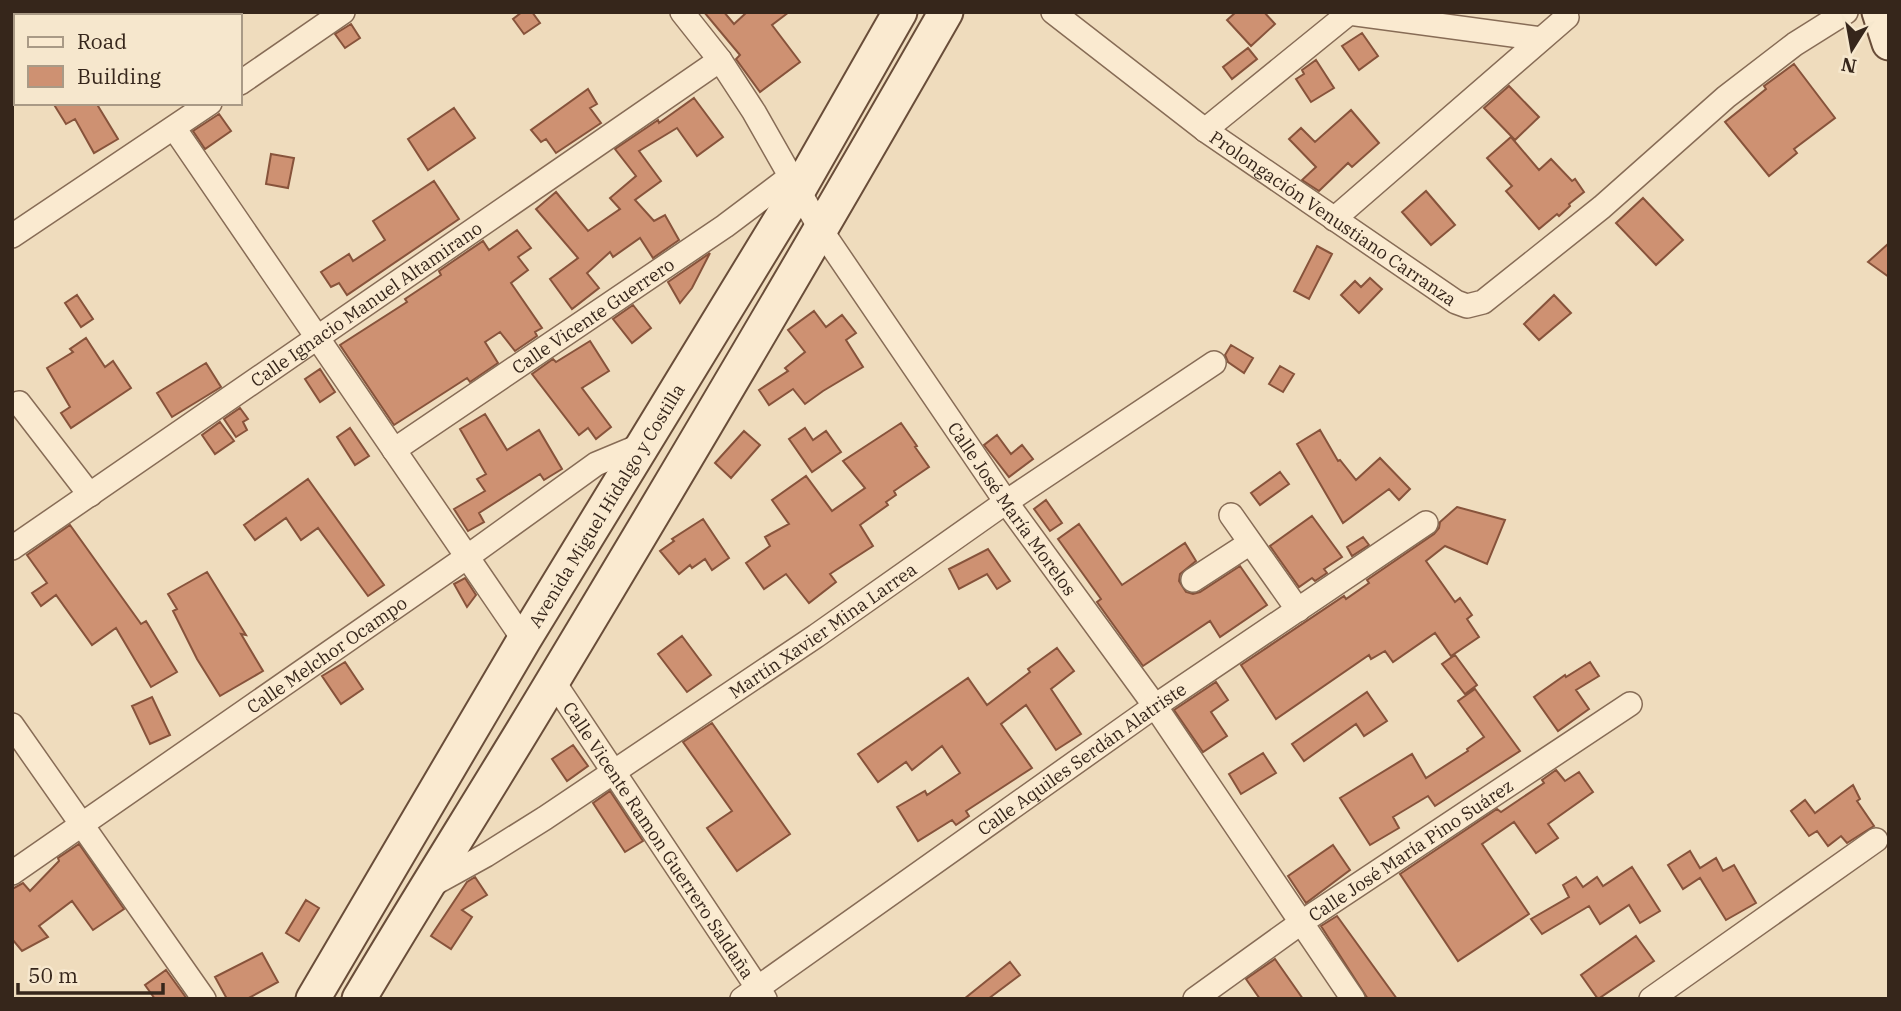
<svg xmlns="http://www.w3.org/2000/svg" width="1901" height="1011" font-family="'IBM Plex Serif',serif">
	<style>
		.building { fill: #ce9172; stroke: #87533b; stroke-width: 2 }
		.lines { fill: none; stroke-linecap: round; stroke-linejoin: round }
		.street-casing { stroke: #876c56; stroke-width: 26 }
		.secondary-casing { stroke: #694d39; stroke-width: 37 }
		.street { stroke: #faead0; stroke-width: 23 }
		.secondary { stroke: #faead0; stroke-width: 33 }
		.labels { text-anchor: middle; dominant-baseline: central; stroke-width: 5; stroke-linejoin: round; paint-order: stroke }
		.street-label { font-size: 18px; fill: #36261b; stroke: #f6e7cd }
	</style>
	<rect width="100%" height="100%" fill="#efdcbd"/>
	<!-- building -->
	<path class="building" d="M 522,12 L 532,12 L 540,23 L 524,34 L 513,19 Z
		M 704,12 L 724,12 L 734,24 L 747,12 L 789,12 L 772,25 L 800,62 L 760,92 L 736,59 L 740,55 Z
		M 1236,12 L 1264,12 L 1275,24 L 1251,46 L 1227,20 Z
		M 351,24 L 360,38 L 345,48 L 335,34 Z
		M 1362,33 L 1378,56 L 1359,70 L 1342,46 Z
		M 1248,48 L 1257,59 L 1232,79 L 1223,67 Z
		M 1316,60 L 1334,88 L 1311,102 L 1296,79 L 1304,74 L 1302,70 Z
		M 1794,64 L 1835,118 L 1794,149 L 1797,153 L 1769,176 L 1725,122 L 1766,89 L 1764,86 Z
		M 1509,86 L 1539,117 L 1515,140 L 1484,108 Z
		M 588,89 L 597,104 L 590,108 L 601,123 L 556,153 L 546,139 L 541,142 L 531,130 Z
		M 694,98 L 723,137 L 697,156 L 677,128 L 639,151 L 661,181 L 635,200 L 654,221 L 665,215 L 679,240 L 653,258 L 640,238 L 613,257 L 610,252 L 587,273 L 599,288 L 572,309 L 550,279 L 578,258 L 536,209 L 556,192 L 588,231 L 620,209 L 610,198 L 636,176 L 615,149 L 658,120 L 659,123 Z
		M 53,103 L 102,103 L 98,106 L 118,139 L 94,153 L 75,119 L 66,124 Z
		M 454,108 L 475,138 L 428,170 L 408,139 Z
		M 1351,110 L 1379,143 L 1352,167 L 1348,163 L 1319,191 L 1302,180 L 1316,167 L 1289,139 L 1301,128 L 1315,142 Z
		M 219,114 L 231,131 L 205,149 L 193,131 Z
		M 1511,137 L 1539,170 L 1551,159 L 1572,181 L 1575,179 L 1584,192 L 1569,204 L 1570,206 L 1559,216 L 1557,214 L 1539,229 L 1506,191 L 1512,186 L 1487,158 Z
		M 271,154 L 294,158 L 288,188 L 266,184 Z
		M 434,181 L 459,219 L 347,295 L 339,283 L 331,287 L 321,272 L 349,254 L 353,261 L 385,240 L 373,221 Z
		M 1426,191 L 1455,225 L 1431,245 L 1402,212 Z
		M 1643,198 L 1683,240 L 1656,265 L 1616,223 Z
		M 517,230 L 531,248 L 518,257 L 528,270 L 511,283 L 542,328 L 535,332 L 537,336 L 515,351 L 500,332 L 485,342 L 498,363 L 470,382 L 467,378 L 394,425 L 340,345 L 407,302 L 405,299 L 441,275 L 439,271 L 452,262 L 483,241 L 489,250 Z
		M 1889,243 L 1889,277 L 1868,262 Z
		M 1317,246 L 1332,254 L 1309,299 L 1294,291 Z
		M 710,253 L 692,288 L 680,303 L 668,282 Z
		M 1370,278 L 1382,289 L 1359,313 L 1341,295 L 1355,281 L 1361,287 Z
		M 77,295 L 93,319 L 81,327 L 65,303 Z
		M 1554,295 L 1571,313 L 1539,340 L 1524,324 Z
		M 633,305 L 651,328 L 632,343 L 613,319 Z
		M 814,311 L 826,327 L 842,315 L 856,333 L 846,340 L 863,367 L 823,391 L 805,404 L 793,389 L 769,405 L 759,390 L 788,371 L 785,368 L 805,352 L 788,330 Z
		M 86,338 L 105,367 L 113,361 L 131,388 L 71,428 L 61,413 L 70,407 L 47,368 L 73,352 L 70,349 Z
		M 590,341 L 609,371 L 582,388 L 611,427 L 596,439 L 588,428 L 579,435 L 532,374 L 553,359 L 556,362 Z
		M 1231,345 L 1253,358 L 1244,373 L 1228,362 L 1225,355 Z
		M 206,363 L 221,387 L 172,417 L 157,393 Z
		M 1280,366 L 1294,374 L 1283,392 L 1269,384 Z
		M 320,369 L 335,392 L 320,402 L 305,379 Z
		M 240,408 L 248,419 L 243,422 L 247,430 L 236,437 L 224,419 Z
		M 485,414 L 507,450 L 539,430 L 562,469 L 544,480 L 540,474 L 479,513 L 484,522 L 468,531 L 454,509 L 485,491 L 477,479 L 486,474 L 460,429 Z
		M 220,422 L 234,441 L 215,454 L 202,435 Z
		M 901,423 L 917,446 L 915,447 L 929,467 L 894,491 L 896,495 L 886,502 L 888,505 L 860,525 L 873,546 L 830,574 L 836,582 L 809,603 L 786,574 L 764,589 L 746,563 L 770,546 L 765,537 L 789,524 L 772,500 L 806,476 L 832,511 L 865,488 L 843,461 Z
		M 350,428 L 369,456 L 355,465 L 337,437 Z
		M 805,428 L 813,440 L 826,431 L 841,452 L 812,472 L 789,439 Z
		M 1320,430 L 1338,461 L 1340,460 L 1356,480 L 1380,458 L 1410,489 L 1399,500 L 1389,489 L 1343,523 L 1297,444 Z
		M 744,431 L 760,445 L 731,478 L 715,463 Z
		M 997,435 L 1011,454 L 1022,445 L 1033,459 L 1009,477 L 984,445 Z
		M 1280,472 L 1289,484 L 1260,505 L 1251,493 Z
		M 308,479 L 384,585 L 368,596 L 318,528 L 301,540 L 286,518 L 255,540 L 244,525 Z
		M 1046,500 L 1062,523 L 1050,531 L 1034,509 Z
		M 1457,507 L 1505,520 L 1487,564 L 1445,546 L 1426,561 L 1455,602 L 1460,598 L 1472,615 L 1467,619 L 1479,637 L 1451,656 L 1435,633 L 1393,662 L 1385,651 L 1371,659 L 1369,655 L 1276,719 L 1241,665 L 1344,596 L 1346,599 L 1369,583 L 1367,580 L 1434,534 L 1439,528 L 1440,522 Z
		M 1312,516 L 1342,557 L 1324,569 L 1327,573 L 1315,581 L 1312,578 L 1299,587 L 1270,546 Z
		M 703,519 L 729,558 L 712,570 L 705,559 L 692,568 L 690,565 L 679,574 L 660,551 L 674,541 L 672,539 Z
		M 1079,524 L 1122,585 L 1185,543 L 1196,561 L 1180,574 L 1179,581 L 1186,592 L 1193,594 L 1200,592 L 1240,566 L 1267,605 L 1220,637 L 1210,621 L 1143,666 L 1097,602 L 1101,599 L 1058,539 Z
		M 70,525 L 141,624 L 146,621 L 177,672 L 151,687 L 116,628 L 92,645 L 56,595 L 41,606 L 32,593 L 47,583 L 27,555 Z
		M 1363,537 L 1369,545 L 1352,556 L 1347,547 Z
		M 988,549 L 1010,581 L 997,589 L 987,574 L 959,589 L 949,569 Z
		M 207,572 L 246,635 L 241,634 L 263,671 L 220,696 L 197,659 L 173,611 L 177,609 L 168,594 Z
		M 465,578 L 476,595 L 467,607 L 454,584 Z
		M 682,636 L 711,675 L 687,692 L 658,654 Z
		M 1057,648 L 1074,671 L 1051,689 L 1081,734 L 1056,750 L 1026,705 L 1001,724 L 1032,768 L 966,811 L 969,816 L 956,825 L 952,820 L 918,841 L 897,807 L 925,791 L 927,795 L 960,773 L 942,746 L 912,770 L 906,762 L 878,782 L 858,754 L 968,678 L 987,705 L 1030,672 L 1028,669 Z
		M 1455,655 L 1477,685 L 1465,694 L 1442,664 Z
		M 345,662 L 363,689 L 341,704 L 322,676 Z
		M 1590,662 L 1599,676 L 1576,690 L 1589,709 L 1558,731 L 1534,697 L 1565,675 L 1566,677 Z
		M 1216,682 L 1228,700 L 1211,712 L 1227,736 L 1203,752 L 1174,710 Z
		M 1475,689 L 1520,751 L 1435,806 L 1428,796 L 1393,817 L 1399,828 L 1370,845 L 1340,798 L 1412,754 L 1426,778 L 1468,751 L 1467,749 L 1484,737 L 1458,701 Z
		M 1367,692 L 1387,721 L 1364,736 L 1356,724 L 1304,761 L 1292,744 Z
		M 152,697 L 170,735 L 150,744 L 132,706 Z
		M 712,723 L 790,834 L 737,871 L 707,828 L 732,811 L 683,742 Z
		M 573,745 L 588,766 L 567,781 L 552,759 Z
		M 1263,753 L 1276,773 L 1241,794 L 1229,774 Z
		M 1556,770 L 1565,781 L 1579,772 L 1593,792 L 1548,824 L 1558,838 L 1536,853 L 1514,822 L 1482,844 L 1529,914 L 1458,961 L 1400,874 L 1497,809 L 1501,812 L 1544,783 L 1542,780 Z
		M 1853,785 L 1860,799 L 1857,801 L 1874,826 L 1847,843 L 1841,836 L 1828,846 L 1817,831 L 1809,836 L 1791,811 L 1805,800 L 1815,813 Z
		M 610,791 L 643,841 L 625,852 L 593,803 Z
		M 79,844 L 124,909 L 93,930 L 72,901 L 39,926 L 48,937 L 22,951 L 12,939 L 12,889 L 23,883 L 30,891 L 59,861 L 58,858 Z
		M 1333,845 L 1350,870 L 1306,903 L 1288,876 Z
		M 1690,851 L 1700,868 L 1716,858 L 1723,871 L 1734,865 L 1756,903 L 1726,920 L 1700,878 L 1683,889 L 1668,865 Z
		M 1632,867 L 1660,911 L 1640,923 L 1629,905 L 1600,924 L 1589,906 L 1542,934 L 1531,919 L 1569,897 L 1563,885 L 1576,877 L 1583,887 L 1597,877 L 1603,886 Z
		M 475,877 L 487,895 L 462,910 L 472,917 L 451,949 L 431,936 L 467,882 Z
		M 306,900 L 319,908 L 299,941 L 286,933 Z
		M 1337,916 L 1397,999 L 1368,999 L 1366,996 L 1321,926 Z
		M 1636,936 L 1654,961 L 1598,999 L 1581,975 Z
		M 262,953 L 278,982 L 247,999 L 227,999 L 215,977 Z
		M 1275,959 L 1303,999 L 1260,999 L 1246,979 Z
		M 1010,962 L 1020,975 L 988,999 L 964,999 Z
		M 166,970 L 187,999 L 155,999 L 145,985 Z"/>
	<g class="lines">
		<defs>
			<g id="street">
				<path id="s1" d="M 682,12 L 720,60 L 754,112 L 821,230 L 1006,502 L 1155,706 L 1353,999"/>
				<path id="s2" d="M 1053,12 L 1205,130 L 1456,302 L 1467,306 L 1483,302 L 1602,207 L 1726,97 L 1795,44 L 1846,12"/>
				<path d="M 240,83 L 343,12"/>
				<path d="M 174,128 L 524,640"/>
				<path d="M 1205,130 L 1349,13 L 1541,39"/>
				<path d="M 1334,219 L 1567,17"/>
				<path d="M 12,236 L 210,103"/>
				<path d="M 19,403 L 90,495"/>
				<path id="s3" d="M 394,450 L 725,226 L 790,177"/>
				<path d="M 1231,515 L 1298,610"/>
				<path id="s4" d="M 12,548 L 720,60"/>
				<path d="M 1193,580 L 1250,543"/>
				<path id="s5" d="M 553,681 L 765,999"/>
				<path d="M 12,725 L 204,999"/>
				<path id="s6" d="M 12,873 L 467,557 L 596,464 L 644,444"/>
				<path id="s7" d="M 428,887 L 486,855 L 545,818 L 816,636 L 1006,502 L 1214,363"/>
				<path id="s8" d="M 742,999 L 1155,706 L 1426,523"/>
				<path id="s9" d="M 1195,999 L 1302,922 L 1630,704"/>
				<path d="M 1651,999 L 1876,840"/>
			</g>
			<g id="secondary">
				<path d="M 1879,12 L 1889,43"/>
				<path id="s10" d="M 313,999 L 524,640 L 798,191 L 900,12"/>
				<path d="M 359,999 C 423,891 490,786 554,679 C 687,458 818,236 946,12"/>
			</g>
		</defs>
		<!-- street casing -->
		<use href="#street" class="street-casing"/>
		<!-- secondary casing -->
		<use href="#secondary" class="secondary-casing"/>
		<!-- street -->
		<use href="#street" class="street"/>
		<!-- secondary -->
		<use href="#secondary" class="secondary"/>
	</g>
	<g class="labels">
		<!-- street labels -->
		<g class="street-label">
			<text stroke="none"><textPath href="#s2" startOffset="348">Prolongación Venustiano Carranza</textPath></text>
			<text stroke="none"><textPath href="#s4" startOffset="430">Calle Ignacio Manuel Altamirano</textPath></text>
			<text stroke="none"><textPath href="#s3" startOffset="240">Calle Vicente Guerrero</textPath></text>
			<text stroke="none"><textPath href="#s10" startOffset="574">Avenida Miguel Hidalgo y Costilla</textPath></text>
			<text stroke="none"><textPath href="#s1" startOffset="597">Calle José María Morelos</textPath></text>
			<text stroke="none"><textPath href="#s7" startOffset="471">Martín Xavier Mina Larrea</textPath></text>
			<text stroke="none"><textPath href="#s6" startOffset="383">Calle Melchor Ocampo</textPath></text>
			<text stroke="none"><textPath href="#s8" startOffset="416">Calle Aquiles Serdán Alatriste</textPath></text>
			<text stroke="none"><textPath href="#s5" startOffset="191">Calle Vicente Ramon Guerrero Saldaña</textPath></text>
			<text stroke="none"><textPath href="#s9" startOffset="262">Calle José María Pino Suárez</textPath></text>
		</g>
	</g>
	<!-- border -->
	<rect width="1901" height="1011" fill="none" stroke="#36261b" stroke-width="28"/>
	<!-- legend -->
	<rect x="14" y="14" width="228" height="91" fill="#f6e7cd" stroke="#a99a86" stroke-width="2"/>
	<rect x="28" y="37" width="35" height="10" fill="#faead0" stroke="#a99a86" stroke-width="2"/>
	<text x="77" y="49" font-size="21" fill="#36261b">Road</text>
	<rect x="28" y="66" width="35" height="21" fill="#ce9172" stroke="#a99a86" stroke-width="2"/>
	<text x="77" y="84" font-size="21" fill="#36261b">Building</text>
	<!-- north arrow -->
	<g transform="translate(1852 49) rotate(191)" stroke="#f6e7cd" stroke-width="5" paint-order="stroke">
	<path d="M0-5L12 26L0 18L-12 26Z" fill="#36261b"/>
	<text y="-10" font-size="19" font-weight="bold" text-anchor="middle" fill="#36261b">N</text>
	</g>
	<!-- scale -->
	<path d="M18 983v10h145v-10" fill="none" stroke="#36261b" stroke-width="3.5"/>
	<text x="28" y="983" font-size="21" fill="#36261b" stroke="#f6e7cd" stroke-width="5" paint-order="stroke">50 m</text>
</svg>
